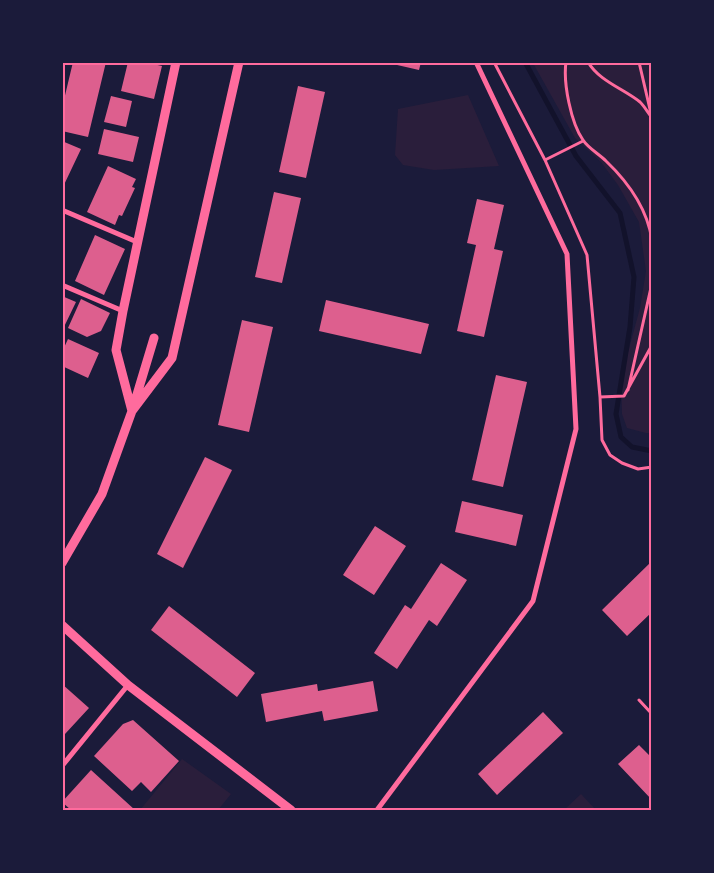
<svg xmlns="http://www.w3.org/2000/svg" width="714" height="873" font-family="'Open Sans',sans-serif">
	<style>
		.green { fill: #2a1e3b }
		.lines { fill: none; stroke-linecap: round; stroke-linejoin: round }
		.stream { stroke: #12122b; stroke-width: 5 }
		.building { fill: #dd5f8e }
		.path { stroke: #ff6b9d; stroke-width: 3 }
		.minor { stroke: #ff6b9d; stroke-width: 5 }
		.tertiary { stroke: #ff6b9d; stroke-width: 9 }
		.neatline { fill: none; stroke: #ff6b9d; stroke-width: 2 }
	</style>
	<rect width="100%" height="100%" fill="#1b1b3a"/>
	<!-- green -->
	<path class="green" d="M 533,63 L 651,63 L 651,433 L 646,433 L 627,428 L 622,414 L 621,378 L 640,308 L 646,271 L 639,222 L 618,185 L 601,162 L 575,138 Z
		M 468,95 L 499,166 L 434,170 L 403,165 L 395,155 L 398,109 Z
		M 182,759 L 231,794 L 218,810 L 140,810 Z
		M 581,794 L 596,810 L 564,810 Z"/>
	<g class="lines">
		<!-- stream -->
		<path class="stream" d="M 525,62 L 576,156 L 620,213 L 634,277 L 630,327 L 616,414 L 621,437 L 632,447 L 652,451"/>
	</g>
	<!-- building -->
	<path class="building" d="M 73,62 L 106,62 L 88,137 L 62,131 L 62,108 Z
		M 128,62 L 144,62 L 162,66 L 154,99 L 121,91 Z
		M 384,62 L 421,62 L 419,70 Z
		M 298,86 L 325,92 L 306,178 L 279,172 Z
		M 111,96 L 132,101 L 126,127 L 104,122 Z
		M 104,129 L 139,137 L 133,162 L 98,154 Z
		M 62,141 L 81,149 L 62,189 Z
		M 108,166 L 136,179 L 132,187 L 135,188 L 122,216 L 119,215 L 115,225 L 87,212 Z
		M 274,192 L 301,198 L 282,283 L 255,277 Z
		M 477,199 L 504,205 L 494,249 L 503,251 L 484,337 L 457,331 L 476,245 L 467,243 Z
		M 95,235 L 125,249 L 104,295 L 75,281 Z
		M 62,296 L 76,302 L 62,331 Z
		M 81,299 L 110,313 L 101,331 L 87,337 L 68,328 Z
		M 326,300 L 429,324 L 421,354 L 319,331 Z
		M 242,320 L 273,327 L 249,432 L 218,425 Z
		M 68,339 L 99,353 L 88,378 L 62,366 L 62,352 Z
		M 496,375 L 527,382 L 503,487 L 472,480 Z
		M 205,457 L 232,470 L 183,568 L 157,554 Z
		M 462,501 L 523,515 L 516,546 L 455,532 Z
		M 375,526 L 406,546 L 374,595 L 343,575 Z
		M 652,561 L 652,612 L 627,636 L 602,610 Z
		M 441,563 L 467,580 L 437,626 L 429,620 L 397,669 L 374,653 L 405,605 L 411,609 Z
		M 169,606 L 255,673 L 237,697 L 151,630 Z
		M 373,681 L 378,711 L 324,721 L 322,711 L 266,722 L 261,694 L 317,684 L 318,691 Z
		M 62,684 L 89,708 L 65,734 L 62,732 Z
		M 543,712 L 563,733 L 497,795 L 478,774 Z
		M 133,720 L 179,761 L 151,792 L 141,782 L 132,791 L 94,756 L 123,724 Z
		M 639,745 L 652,758 L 652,800 L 618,764 Z
		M 91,770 L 135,810 L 71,810 L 62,802 Z"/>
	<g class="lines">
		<!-- path -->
		<path class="path" d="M 494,62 L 545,160 L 587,255 L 600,397 L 602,440 L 610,455 L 622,463 L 638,469 L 652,467
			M 566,62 C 563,83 571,123 583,140 C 588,148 599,154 606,161 C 628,182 647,208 652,240
			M 588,62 C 599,81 624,89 640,102 C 644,106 647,111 650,115
			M 639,62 L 652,118
			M 545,160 L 583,141
			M 628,390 L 652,283
			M 600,397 L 624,396 L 652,345
			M 639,700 L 652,714"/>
		<!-- minor -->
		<path class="minor" d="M 62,210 L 137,242
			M 62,285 L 123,311
			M 62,766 L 128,685
			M 377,810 L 533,601 L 576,429 L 567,254 L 476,62"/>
		<!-- tertiary -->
		<path class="tertiary" d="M 132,411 L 172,358 L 239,62
			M 132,411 L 116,350 L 123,311 L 176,62
			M 62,563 L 102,494 L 132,411 L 154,338
			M 62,625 L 128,685 L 291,810"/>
	</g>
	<!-- border -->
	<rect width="714" height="873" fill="none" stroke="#1b1b3a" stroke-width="128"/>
	<rect x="64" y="64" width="586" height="745" class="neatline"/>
</svg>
